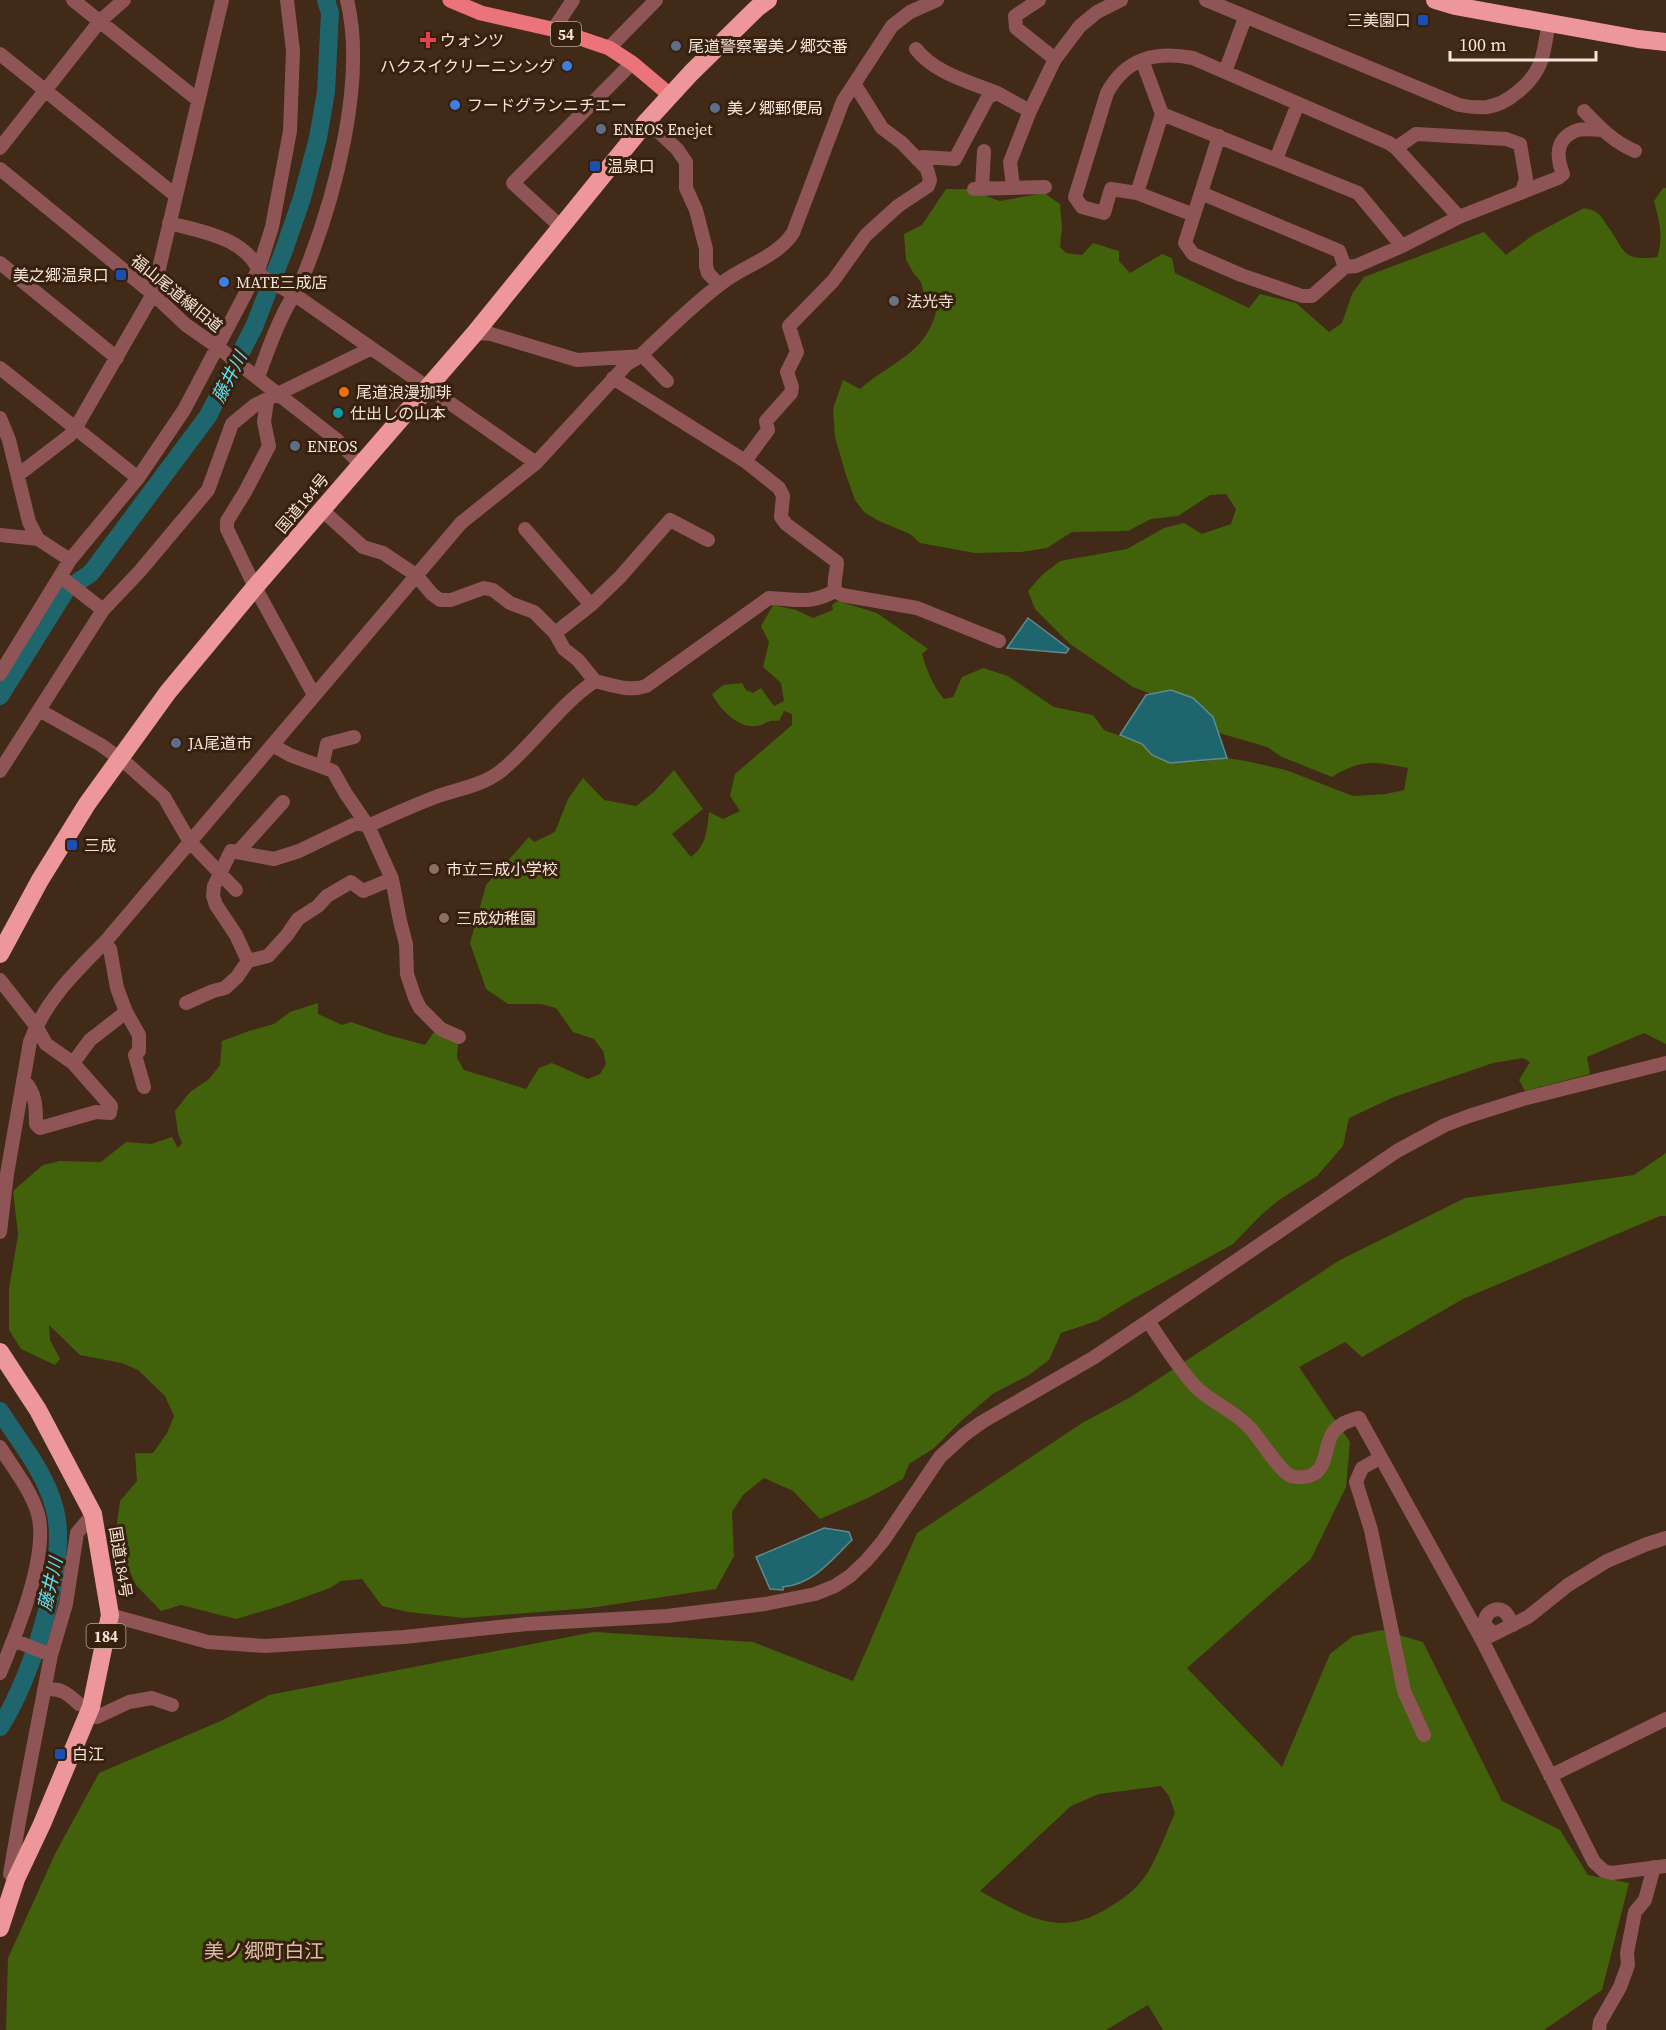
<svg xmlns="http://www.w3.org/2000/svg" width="1666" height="2030" font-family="'Source Serif 4','Noto Sans JP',serif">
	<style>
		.forest { fill: #41610a; fill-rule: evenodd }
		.water { fill: #1f656e; stroke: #5f8b8e; stroke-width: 1.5 }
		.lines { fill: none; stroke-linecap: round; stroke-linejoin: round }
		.river { stroke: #1f656e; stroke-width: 18 }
		.minor { stroke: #8f5456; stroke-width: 14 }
		.major { stroke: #eb737a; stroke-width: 15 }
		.highway { stroke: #ee979a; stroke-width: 18 }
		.transit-dot { fill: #1a4fb4; stroke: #37200d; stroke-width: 2 }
		.health-dot { fill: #e0444e; stroke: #37200d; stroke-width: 2 }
		.service-dot { fill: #5c6f8a; stroke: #37200d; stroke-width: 2 }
		.shop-dot { fill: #3f7fe0; stroke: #37200d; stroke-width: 2 }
		.worship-dot { fill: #6b7280; stroke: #37200d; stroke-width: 2 }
		.food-dot { fill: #e8710a; stroke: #37200d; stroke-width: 2 }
		.culture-dot { fill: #0f9aa8; stroke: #37200d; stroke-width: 2 }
		.education-dot { fill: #8d6e63; stroke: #37200d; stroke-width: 2 }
		.labels { text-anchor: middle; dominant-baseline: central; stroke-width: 6; stroke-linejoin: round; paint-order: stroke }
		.shield { fill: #37200d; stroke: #bba99c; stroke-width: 1.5 }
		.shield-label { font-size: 15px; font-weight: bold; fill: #f4e4d9 }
		.poi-label { font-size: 16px; fill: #f4e4d9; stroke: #37200d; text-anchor: start }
		.street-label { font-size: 16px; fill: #f4e4d9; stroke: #37200d }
		.water-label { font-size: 18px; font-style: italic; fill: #5de0f1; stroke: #37200d }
		.quarter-label { font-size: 20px; fill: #ddbfa8; stroke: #37200d }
	</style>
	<rect width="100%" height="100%" fill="#412a17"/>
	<!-- forest -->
	<path class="forest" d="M 1663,188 L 1666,188 L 1666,1044 L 1644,1033 L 1587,1057 L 1590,1074 L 1525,1091 L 1519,1080 L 1530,1062 L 1523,1058 L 1493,1063 L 1394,1097 L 1349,1118 L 1343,1146 L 1317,1176 L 1279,1200 L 1261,1215 L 1233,1244 L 1133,1299 L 1097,1321 L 1061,1333 L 1049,1360 L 1029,1375 L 994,1393 L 962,1420 L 933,1449 L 909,1464 L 903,1479 L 870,1497 L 820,1519 L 793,1491 L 764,1478 L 743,1495 L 732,1512 L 734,1556 L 716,1589 L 590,1608 L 464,1618 L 408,1612 L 382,1606 L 362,1579 L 341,1581 L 330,1588 L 280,1606 L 236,1619 L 181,1605 L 161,1611 L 136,1585 L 123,1557 L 116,1531 L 120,1501 L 137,1481 L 135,1453 L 153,1453 L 167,1433 L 174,1416 L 165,1396 L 138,1370 L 122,1363 L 80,1355 L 49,1325 L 50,1340 L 60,1359 L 55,1365 L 21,1349 L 9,1330 L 9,1289 L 18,1235 L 13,1191 L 43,1165 L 60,1161 L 101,1162 L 126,1142 L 151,1144 L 172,1137 L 178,1148 L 182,1143 L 178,1133 L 175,1111 L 190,1092 L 209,1079 L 220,1065 L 222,1041 L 249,1031 L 274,1024 L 290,1012 L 318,1003 L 318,1014 L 342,1025 L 351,1022 L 388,1035 L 425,1045 L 434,1032 L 458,1044 L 457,1058 L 464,1070 L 526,1089 L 539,1068 L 552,1063 L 588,1079 L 600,1074 L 606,1064 L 603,1051 L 594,1039 L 573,1032 L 556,1008 L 541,1004 L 508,1004 L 486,989 L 470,943 L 486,885 L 529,837 L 534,842 L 555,832 L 568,799 L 583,778 L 604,800 L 636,806 L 654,792 L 674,770 L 703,809 L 672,834 L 691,857 C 707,845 707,830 709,812 L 723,819 L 740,811 L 730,796 L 735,774 L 792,725 L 792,714 L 784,711 L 779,721 C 766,720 767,724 757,726 C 738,729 720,709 712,694 L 723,685 L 742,683 L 746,690 L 753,693 L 761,688 L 774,706 L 784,701 L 781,683 L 763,667 L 769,642 L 761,626 L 773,605 L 796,610 L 813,618 L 833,610 L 832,605 L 838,601 L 877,613 L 928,649 L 922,654 C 927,671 933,686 944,699 L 953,697 L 962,677 L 983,668 L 1008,676 L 1054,707 L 1093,715 L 1104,730 L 1142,744 L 1152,755 L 1197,762 L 1227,758 L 1246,761 L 1286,770 L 1353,796 L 1386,794 L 1404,790 L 1408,768 C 1374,762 1363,758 1332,777 L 1282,757 L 1267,747 L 1219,733 L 1213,717 L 1171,690 L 1151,694 L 1133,687 L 1070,644 L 1035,609 L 1028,591 L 1042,575 L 1060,561 L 1127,549 L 1164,528 L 1184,523 L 1202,534 L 1231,524 L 1236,509 L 1226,494 L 1210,495 L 1178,516 L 1151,519 L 1128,531 L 1072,532 L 1047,548 L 1021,552 L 975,553 L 920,543 L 910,534 L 879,521 L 864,512 L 855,500 L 846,475 L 835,437 L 833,409 L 843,380 L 860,389 C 892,361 927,354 937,308 L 926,300 L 921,282 L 914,274 L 906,260 L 904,234 L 922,225 L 946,189 L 967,189 L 1000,201 L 1044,193 L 1060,204 L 1062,227 L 1060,247 L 1066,253 L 1082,255 L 1093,243 L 1119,251 L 1119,261 L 1130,273 L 1162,254 L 1172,258 L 1175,273 L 1249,308 L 1260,294 L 1296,303 L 1329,332 L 1342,323 L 1352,294 L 1364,277 L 1484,232 L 1506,255 L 1533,235 L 1584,208 C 1587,209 1594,210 1597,213 C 1601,215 1604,221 1606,224 C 1625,248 1619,262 1657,257 C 1664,238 1659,220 1654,201 Z
		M 1666,1153 L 1666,1216 L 1660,1216 L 1463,1299 L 1362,1357 L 1345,1342 L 1299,1367 L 1350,1442 L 1346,1487 L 1311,1559 L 1187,1668 L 1282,1767 L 1330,1654 L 1353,1636 L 1382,1630 L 1423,1642 L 1502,1801 L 1560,1830 L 1588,1875 L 1629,1883 L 1602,1990 L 1544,2030 L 1163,2030 L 1148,2005 L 1106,2030 L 6,2030 L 8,1958 L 55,1854 L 99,1773 L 223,1720 L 269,1695 L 594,1632 L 753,1642 L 853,1681 L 917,1533 L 1082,1423 L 1129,1398 L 1340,1260 L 1465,1198 L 1634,1175 ZM 1161,1786 L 1169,1796 L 1175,1813 C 1167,1830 1156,1861 1146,1875 C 1136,1890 1123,1899 1108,1908 C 1058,1939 1026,1916 980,1891 L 1071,1806 L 1099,1794 Z"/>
	<!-- water -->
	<path class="water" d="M 1028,618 L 1069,649 L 1066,653 L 1007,648 Z
		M 1171,690 L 1193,698 L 1213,717 L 1227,758 L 1170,763 L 1152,755 L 1142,744 L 1120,735 L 1146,695 Z
		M 824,1528 L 849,1532 L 852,1540 C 831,1560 814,1584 783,1587 L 783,1590 L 770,1589 L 756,1557 Z"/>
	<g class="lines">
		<!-- river -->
		<path class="river" d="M 0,696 L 66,590 L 91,573 L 208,416 L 254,327 L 284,250 L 302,198 L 318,138 L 326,92 L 330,13 L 326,0
			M 0,1411 C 20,1443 46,1473 55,1510 C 69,1565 30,1681 0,1727"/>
		<!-- minor -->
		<path class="minor" d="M 73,0 L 198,100
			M 1039,0 L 1015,16 L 1016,28 L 1055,59
			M 1206,0 L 1459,105 C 1469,107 1477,108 1487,107 C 1508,104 1532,83 1540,64 C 1545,51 1546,36 1549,23
			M 553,30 L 573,0
			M 609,48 L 656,0
			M 916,49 C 934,73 970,82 997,93
			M 0,54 L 175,195
			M 1142,60 L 1162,114 L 1358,193 L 1402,246
			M 1225,72 L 1245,18
			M 1584,111 C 1599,127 1615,143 1635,151
			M 647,121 L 677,149 L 686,162 L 686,188 L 696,210 L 706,249 L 706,266 L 708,273 L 719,285
			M 1219,136 L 1185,243 L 1193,254 L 1241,275 L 1302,296 L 1312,296 L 1345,267 L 1356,266 L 1402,246 L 1459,217 L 1558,178 L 1563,174 C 1556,156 1555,138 1578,130 C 1585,128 1595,130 1602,130
			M 0,148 L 100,21 L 124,0
			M 1396,148 L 1416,134 L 1506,139 L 1520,144 L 1526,179 L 1522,191
			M 917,159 L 922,157 L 955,159 L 988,97 L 997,93 L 1030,111
			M 1276,159 L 1298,104
			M 0,169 L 153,294 L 186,325 L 219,348 L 337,440 L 361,465
			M 1013,187 L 1010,162 L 1030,111 L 1055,59 L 1080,26 L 1097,12 L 1121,0
			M 982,188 L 984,151
			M 974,189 L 1045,187
			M 1137,193 L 1162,114
			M 1201,193 L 1339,251 L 1345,267
			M 1194,215 L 1137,193 L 1111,189 L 1104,213 L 1082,207 L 1075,197 L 1107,93 C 1126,58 1155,51 1193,58 L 1389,143 L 1396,148 L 1459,217
			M 169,223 C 203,232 249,238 261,276 L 295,295 L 536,463
			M 561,227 L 513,183 L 632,63
			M 0,263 L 117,358
			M 475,333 L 491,334 L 577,360 L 643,356 L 667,381
			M 0,368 L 138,478
			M 258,377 C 267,353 275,328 288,305 C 293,296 298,287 303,277 C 334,201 367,81 347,0
			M 613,378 L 745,461 L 779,488 L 783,496 L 781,517 L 786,524 L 837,562 C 837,571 833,582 835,591 L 842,595 L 917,608 L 999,641
			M 267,400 L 264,422 L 269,446 L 245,492 L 227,521 L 227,529 L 255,587 L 314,695
			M 0,418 L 9,440 L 29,522 L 38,539
			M 745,461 L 768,430 L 766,421 L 791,393 L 792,387 L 787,372 L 797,352 L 789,326 L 833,281 L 866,235 L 898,206 L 928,186 L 930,180 L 927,169 L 902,143 L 882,128 L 855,85
			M 18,475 L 69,436 L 75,429 L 153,294 L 222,0
			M 322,510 L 363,547 L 383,553 L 416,575 L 432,594 L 440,600 L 451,600 L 484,588 L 493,590 L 510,603 L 534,612 L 555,633 L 564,649 L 578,660 L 595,681
			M 525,529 L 591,605
			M 0,535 L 38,539 L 70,560
			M 61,577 L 103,610
			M 555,633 L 591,605 L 620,577 L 670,520 L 708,540
			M 0,674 L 70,560 L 138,478 L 184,410 L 259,268 L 272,227 L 290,131 L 293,51 L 287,0
			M 39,710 L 101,745 L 127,764 L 164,797 L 190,842 L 236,890
			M 272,745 L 290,755 L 333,771 L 346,794 L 368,826 L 392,879 L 400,921 L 406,944 L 407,974 L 415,998 L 420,1008 L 441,1029 L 459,1037
			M 322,767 L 327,744 L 354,737
			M 0,771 L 103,610 L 140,571 L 208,490 L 232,424 L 255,405 L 370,349
			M 239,851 L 283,802
			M 105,942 L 110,949 L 117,988 L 126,1012 L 139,1035 L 139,1051 L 135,1055 L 144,1087
			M 248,961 L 236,935 L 216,905 L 213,896 L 214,886 L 231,851 L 274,859 L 299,851 L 357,823 L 368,826 C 392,815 416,804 441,795 C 462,788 483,785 501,771 C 534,744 559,705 595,681 C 612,685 629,692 646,686 L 769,598 C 797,599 809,605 835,591
			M 0,980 L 36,1026 L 46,1044 L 73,1063 L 111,1106 L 110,1113 L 96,1112 L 40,1128 L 36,1124 C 36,1107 36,1092 23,1080
			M 186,1003 L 213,991 L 225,988 L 237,977 L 248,961 L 268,956 L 287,935 L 298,919 L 318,906 L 327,896 L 351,882 L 363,891 L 392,879
			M 73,1063 L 90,1040 L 126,1012
			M 0,1232 L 7,1174 L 30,1042 C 45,1001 75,972 105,942 L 461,523 L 536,463 L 627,364 L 639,357 C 666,332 692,305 722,283 C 745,265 776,258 793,233 L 843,101 L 892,26 L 910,12 L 937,0
			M 1148,1321 C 1163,1343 1177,1366 1194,1385 C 1207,1400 1233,1410 1249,1427 C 1260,1438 1278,1470 1291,1476 C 1295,1478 1304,1477 1309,1476 C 1338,1466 1312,1427 1359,1418 L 1482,1640 L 1594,1862 L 1604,1871 L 1612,1873 L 1666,1866
			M 0,1447 C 13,1468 31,1490 38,1514 C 49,1556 16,1634 0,1673
			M 1380,1458 L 1362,1468 L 1356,1482 L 1371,1530 L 1404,1691 L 1424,1735
			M 110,1615 L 208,1642 L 265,1646 L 404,1637 L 527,1624 L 667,1616 L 765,1604 L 815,1594 L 835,1586 L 850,1576 L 866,1561 L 883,1541 L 940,1457 L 964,1435 L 982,1422 L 1093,1358 L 1148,1321 L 1397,1151 L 1445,1125 L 1469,1116 L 1523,1099 L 1666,1063
			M 1496,1633 C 1473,1626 1491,1601 1505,1612 C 1508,1615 1511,1621 1513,1625
			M 13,1640 L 51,1655
			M 1482,1640 L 1528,1617 L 1568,1585 L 1607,1561 L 1647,1544 L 1666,1538
			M 44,1690 C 60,1687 67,1693 79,1704
			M 88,1714 L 97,1717 L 129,1702 L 152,1698 L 172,1705
			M 1550,1776 L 1666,1719
			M 16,1879 L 10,1874 L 20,1816 L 51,1655 L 66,1604 L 77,1533 L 93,1514
			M 1599,2030 L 1600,2022 L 1620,1987 L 1628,1965 L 1627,1953 L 1635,1912 L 1645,1900 L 1654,1867"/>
		<!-- major -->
		<path class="major" d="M 450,0 L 481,13 L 556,30 L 609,48 L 632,63 L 670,95"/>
		<!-- highway -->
		<path class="highway" d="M 1435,0 L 1455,6 L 1638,39 L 1666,42
			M 0,954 L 40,880 L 87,804 L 168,692 L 255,587 L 475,333 L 647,121 L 691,73 L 757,8 L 768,0
			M 0,1352 L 38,1410 L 93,1514 L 110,1615 L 91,1707 L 42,1824 L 16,1879 L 0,1928"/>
	</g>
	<!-- markers -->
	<g class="transit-dot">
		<rect x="1417" y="14" width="12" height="12" rx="3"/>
		<rect x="589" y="160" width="12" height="12" rx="3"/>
		<rect x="115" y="269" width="12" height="12" rx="3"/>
		<rect x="66" y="839" width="12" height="12" rx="3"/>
		<rect x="54" y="1748" width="12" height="12" rx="3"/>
	</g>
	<path class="health-dot" d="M425 31h6v6h6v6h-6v6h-6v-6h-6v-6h6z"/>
	<g class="service-dot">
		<circle cx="676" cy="46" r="6"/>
		<circle cx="715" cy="108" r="6"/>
		<circle cx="601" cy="129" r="6"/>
		<circle cx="295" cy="446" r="6"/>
		<circle cx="176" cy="743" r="6"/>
	</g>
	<g class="shop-dot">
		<circle cx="567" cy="66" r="6"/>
		<circle cx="455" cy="105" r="6"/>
		<circle cx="224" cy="282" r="6"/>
	</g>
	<circle class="worship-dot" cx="894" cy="301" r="6"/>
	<circle class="food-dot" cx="344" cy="392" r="6"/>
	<circle class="culture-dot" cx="338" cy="413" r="6"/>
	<g class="education-dot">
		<circle cx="434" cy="869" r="6"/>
		<circle cx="444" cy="918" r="6"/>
	</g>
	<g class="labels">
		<!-- shield labels -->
		<g class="shield">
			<rect x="551" y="22" width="30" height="24" rx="4.5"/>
			<rect x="86.5" y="1624" width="39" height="24" rx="4.5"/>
		</g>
		<g class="shield-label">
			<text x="566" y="34">54</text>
			<text x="106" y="1636">184</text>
		</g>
		<!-- poi labels -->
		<g class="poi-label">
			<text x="1411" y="20" text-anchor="end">三美園口</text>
			<text x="440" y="40">ウォンツ</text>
			<text x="688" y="46">尾道警察署美ノ郷交番</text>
			<text x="555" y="66" text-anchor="end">ハクスイクリーニンング</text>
			<text x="467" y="105">フードグランニチエー</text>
			<text x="727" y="108">美ノ郷郵便局</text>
			<text x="613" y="129">ENEOS Enejet</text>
			<text x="607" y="166">温泉口</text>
			<text x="109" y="275" text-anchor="end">美之郷温泉口</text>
			<text x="236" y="282">MATE三成店</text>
			<text x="906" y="301">法光寺</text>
			<text x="356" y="392">尾道浪漫珈琲</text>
			<text x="350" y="413">仕出しの山本</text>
			<text x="307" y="446">ENEOS</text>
			<text x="188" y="743">JA尾道市</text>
			<text x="84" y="845">三成</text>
			<text x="446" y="869">市立三成小学校</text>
			<text x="456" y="918">三成幼稚園</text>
			<text x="72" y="1754">白江</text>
		</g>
		<!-- street labels -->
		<g class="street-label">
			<text transform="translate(177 293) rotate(39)">福山尾道線旧道</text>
			<text transform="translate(302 503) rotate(-50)">国道184号</text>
			<text transform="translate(121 1562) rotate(81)">国道184号</text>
		</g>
		<!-- water labels -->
		<g class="water-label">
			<text transform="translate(229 377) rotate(-63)">藤井川</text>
			<text transform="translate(50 1584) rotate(-77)">藤井川</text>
		</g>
		<!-- quarter labels -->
		<g class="quarter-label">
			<text x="264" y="1951">美ノ郷町白江</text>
		</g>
	</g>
	<!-- scale -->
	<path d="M1450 51v9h146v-9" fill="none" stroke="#f4e4d9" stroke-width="3"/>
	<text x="1459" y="51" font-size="18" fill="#f4e4d9" stroke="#37200d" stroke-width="4.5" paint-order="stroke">100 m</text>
</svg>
